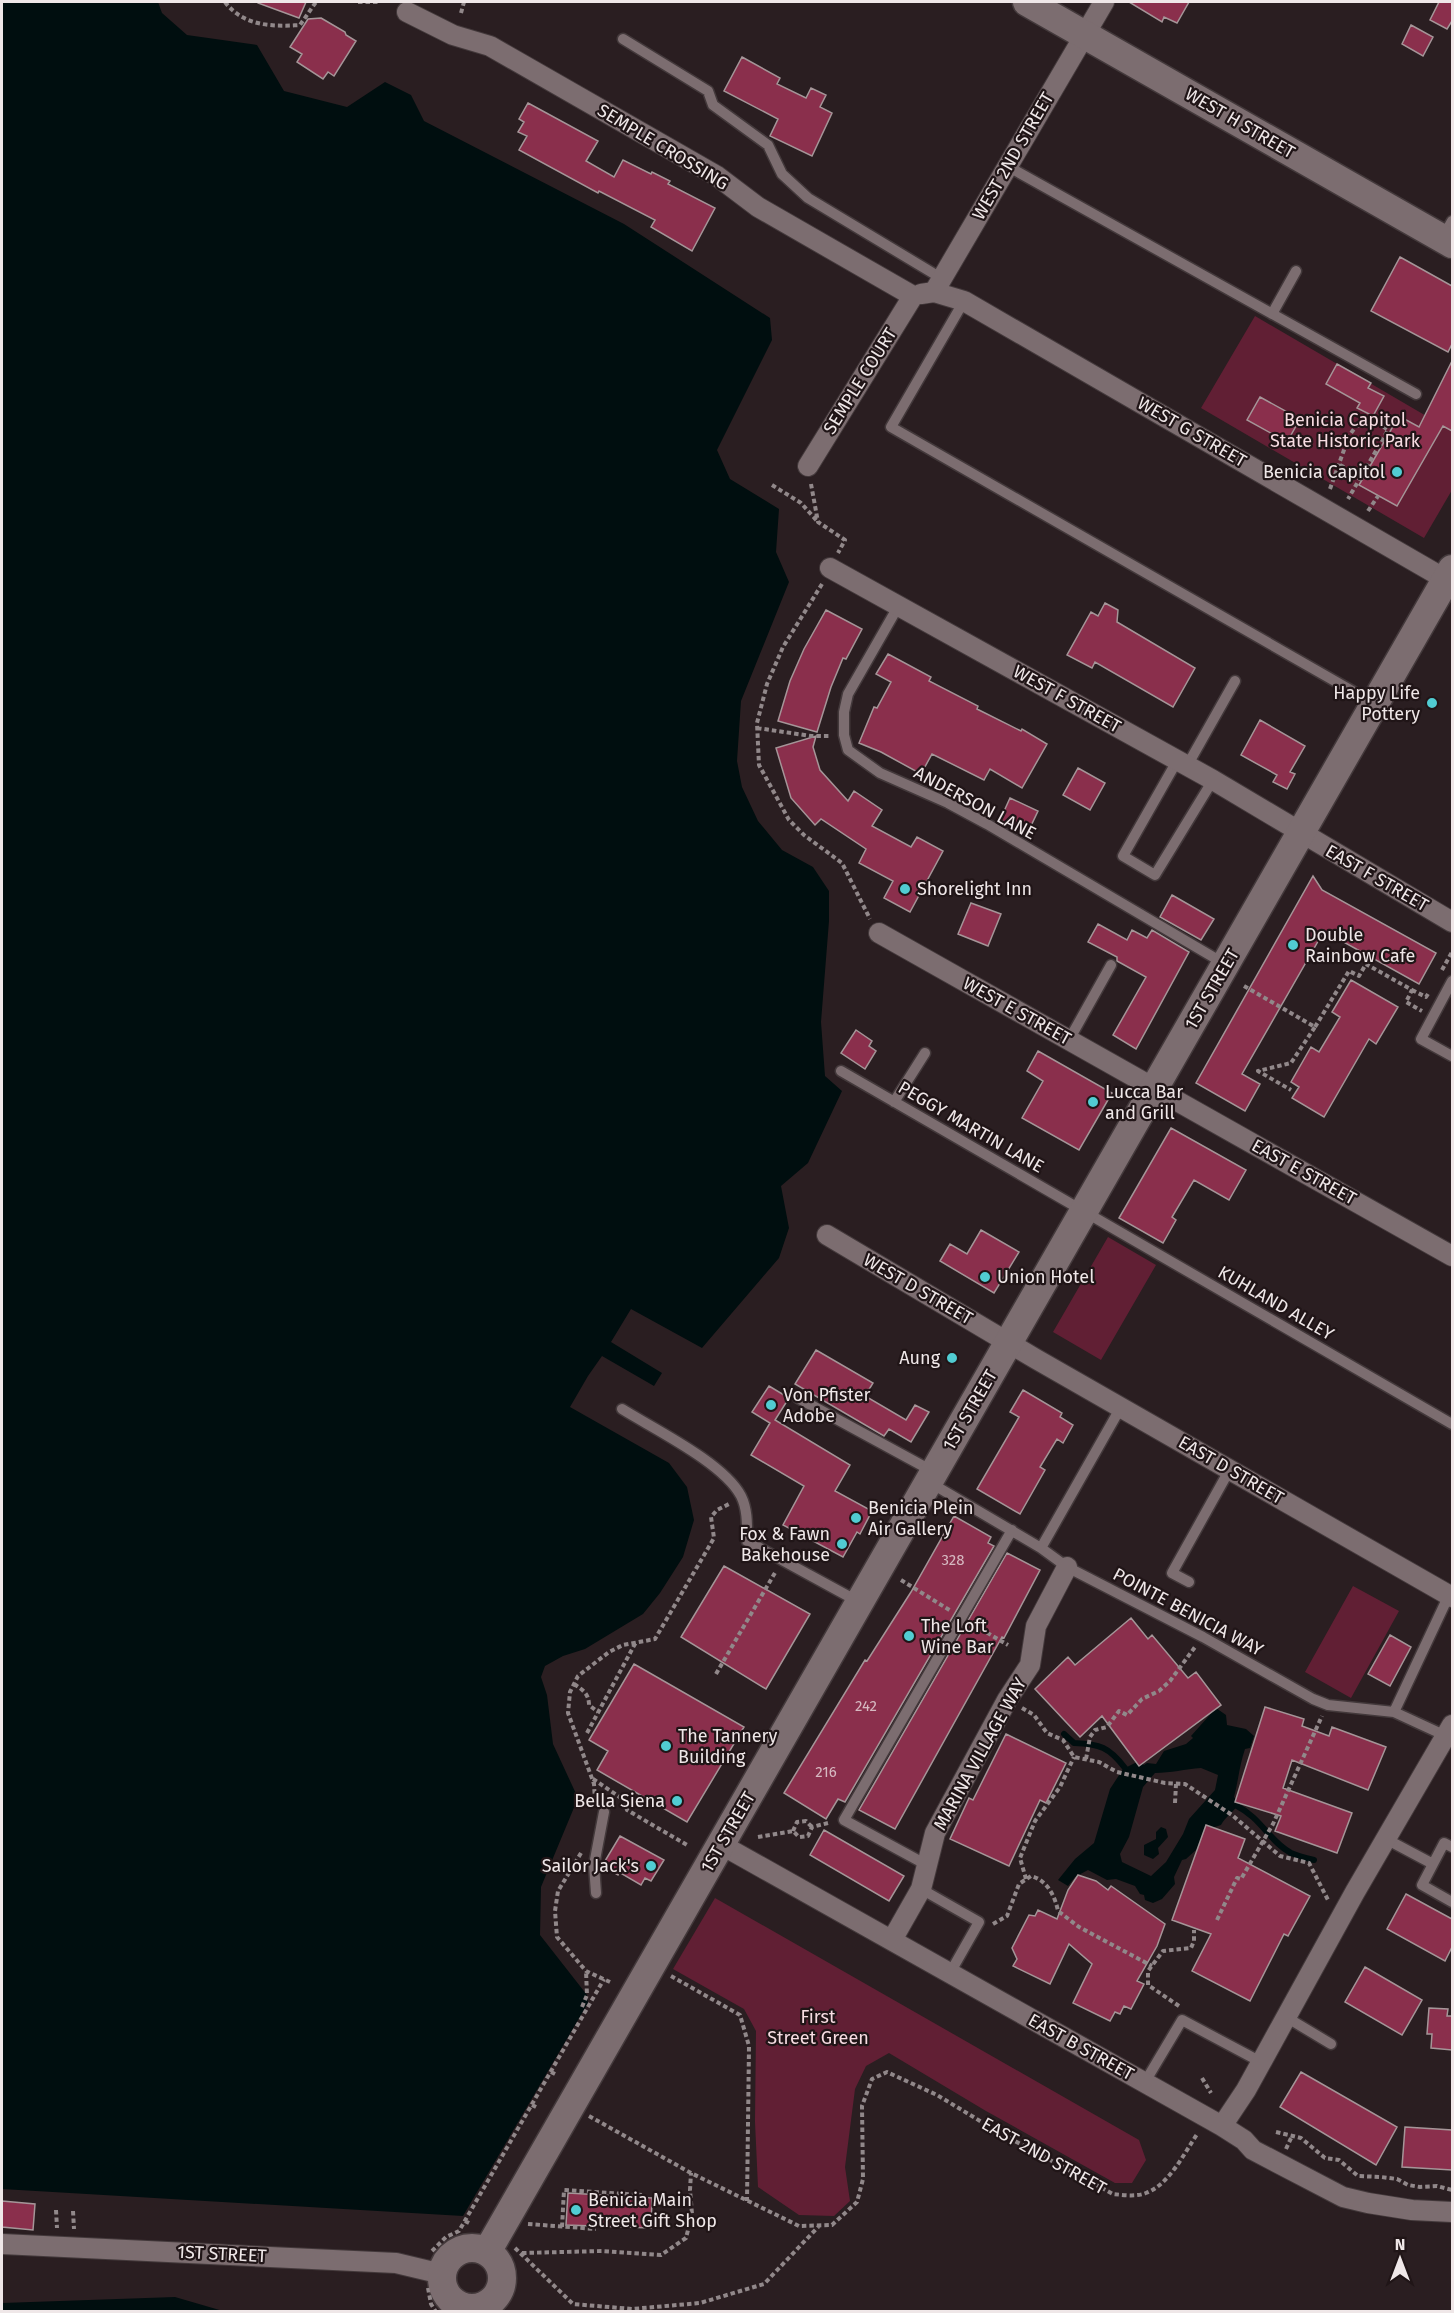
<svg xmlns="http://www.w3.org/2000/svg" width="1454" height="2313" font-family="'Fira Sans',sans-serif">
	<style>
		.green { fill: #611f34 }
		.water { fill: #000e0f; fill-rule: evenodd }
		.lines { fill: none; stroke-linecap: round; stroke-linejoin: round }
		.stream { stroke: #000e0f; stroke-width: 6 }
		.building { fill: #8a2f4c; stroke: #a59598; stroke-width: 1.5 }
		.lane-casing { stroke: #43393b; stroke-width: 13 }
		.street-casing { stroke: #43393b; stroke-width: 22 }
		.secondary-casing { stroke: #43393b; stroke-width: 31 }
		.path { stroke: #91888a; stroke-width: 4; stroke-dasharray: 4.5 3; stroke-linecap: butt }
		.lane { stroke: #7c6d70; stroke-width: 10 }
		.street { stroke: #7c6d70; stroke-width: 20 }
		.secondary { stroke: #7c6d70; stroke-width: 28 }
		.poi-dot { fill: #51ccd2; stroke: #201517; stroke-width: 2 }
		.labels { text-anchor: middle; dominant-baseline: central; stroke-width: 4.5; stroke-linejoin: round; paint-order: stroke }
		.number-label { font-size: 15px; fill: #d6b9c1 }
		.street-label { font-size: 18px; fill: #efe7e8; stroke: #201517 }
		.park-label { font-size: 18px; fill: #f7dce2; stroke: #201517 }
		.poi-label { font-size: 18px; fill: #efe7e8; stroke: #201517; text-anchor: start }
	</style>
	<rect width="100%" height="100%" fill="#2a1e21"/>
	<!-- green -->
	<path class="green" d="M 1255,316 L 1452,431 L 1452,490 L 1424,538 L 1201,408 Z
		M 1108,1237 L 1156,1265 L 1101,1360 L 1053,1332 Z
		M 1353,1586 L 1399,1611 L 1351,1698 L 1305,1672 Z
		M 715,1898 L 1139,2140 L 1146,2160 L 1132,2183 L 1115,2183 L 986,2111 L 889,2053 L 866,2066 L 855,2089 L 845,2167 L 850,2201 L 834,2216 L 799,2215 L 758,2187 L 755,2122 L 756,2031 L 744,2009 L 673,1969 Z"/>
	<!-- water -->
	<path class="water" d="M 2,2 L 158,2 L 162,13 L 187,35 L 257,45 L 284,91 L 347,107 L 385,82 L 411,95 L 424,121 L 624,224 L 770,318 L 772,340 L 717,450 L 730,479 L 779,509 L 776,552 L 789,582 L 741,701 L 737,761 L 742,787 L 758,821 L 782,850 L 813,867 L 829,891 L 829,921 L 821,1022 L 825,1076 L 842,1091 L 808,1163 L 781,1186 L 789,1228 L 779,1258 L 702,1348 L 631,1309 L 611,1342 L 662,1373 L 654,1386 L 602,1356 L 588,1376 L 570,1407 L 669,1463 L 687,1487 L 694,1520 L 683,1557 L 660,1593 L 643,1614 L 585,1649 L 563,1656 L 545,1666 L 541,1677 L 547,1695 L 553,1744 L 578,1798 L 541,1887 L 540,1935 L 587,1995 L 588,2003 L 463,2216 L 2,2189 Z
		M 1216,1708 L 1226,1715 L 1227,1725 L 1246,1729 L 1254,1736 L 1250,1748 L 1245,1749 C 1240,1763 1238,1782 1234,1797 L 1239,1803 C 1234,1812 1226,1816 1221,1825 L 1212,1828 L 1206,1841 L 1186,1859 L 1182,1860 L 1174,1877 L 1175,1884 L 1162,1899 L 1153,1903 L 1145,1900 L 1144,1895 L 1140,1894 L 1135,1886 L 1116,1879 L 1107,1880 L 1088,1870 L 1075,1877 L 1068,1886 L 1058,1880 L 1075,1859 L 1094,1843 L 1110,1789 L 1123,1769 L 1139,1761 L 1144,1765 L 1147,1763 L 1156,1764 L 1164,1751 L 1186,1744 L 1193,1738 L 1191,1736 ZM 1201,1768 L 1218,1775 L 1215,1790 L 1189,1819 L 1183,1834 L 1166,1862 L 1151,1876 L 1122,1862 L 1120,1854 L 1129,1837 L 1143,1787 L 1155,1773 C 1171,1773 1185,1769 1201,1768 Z
		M 1161,1827 L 1166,1829 L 1168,1837 L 1158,1848 L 1159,1854 L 1153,1859 L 1144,1855 L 1144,1845 L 1156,1839 L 1156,1832 Z
		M 175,2297 L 223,2311 L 2,2311 L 2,2303 Z"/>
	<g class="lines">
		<!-- stream -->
		<path class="stream" d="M 1064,1734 L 1074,1743 C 1100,1744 1109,1747 1125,1768
			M 1237,1806 C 1261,1818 1270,1842 1291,1853 C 1298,1856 1306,1858 1314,1860"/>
	</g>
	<!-- building -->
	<path class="building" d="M 258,2 L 306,2 L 299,18 L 258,3 Z
		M 1129,2 L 1189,2 L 1177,23 L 1164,17 L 1162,22 Z
		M 1439,2 L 1452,2 L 1452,21 L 1447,29 L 1430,20 Z
		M 321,18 L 345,32 L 346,35 L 356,41 L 334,76 L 328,72 L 323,79 L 297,62 L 302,54 L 290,47 L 308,19 Z
		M 1411,25 L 1433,37 L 1423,56 L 1402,44 Z
		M 742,57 L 780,78 L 777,84 L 806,98 L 811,88 L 826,95 L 820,107 L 832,113 L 812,156 L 770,136 L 778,119 L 724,91 Z
		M 528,103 L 598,141 L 586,161 L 614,177 L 623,160 L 651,174 L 652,172 L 670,181 L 668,184 L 715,208 L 692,251 L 651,227 L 655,220 L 599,191 L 598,193 L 519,150 L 527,136 L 518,132 L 524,122 L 519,119 Z
		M 1400,257 L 1452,286 L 1452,344 L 1448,352 L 1371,311 Z
		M 1452,361 L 1452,431 L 1443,426 L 1397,506 L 1359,485 L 1399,416 L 1419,427 Z
		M 1337,364 L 1371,383 L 1368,388 L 1384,396 L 1373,416 L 1357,408 L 1360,403 L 1326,384 Z
		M 1260,397 L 1300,419 L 1287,442 L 1247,420 Z
		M 1105,603 L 1118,610 L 1117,622 L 1195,668 L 1173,707 L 1095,662 L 1092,668 L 1067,655 L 1091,612 L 1098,616 Z
		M 826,610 L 862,629 L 846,659 L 843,658 L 831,687 L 817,732 L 778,721 L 790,681 L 804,649 Z
		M 888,654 L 931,677 L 929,681 L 978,706 L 977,709 L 1021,731 L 1022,729 L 1047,744 L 1022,788 L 990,769 L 984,780 L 932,754 L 921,774 L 881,752 L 859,743 L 874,707 L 877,708 L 891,682 L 876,674 Z
		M 1260,720 L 1305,746 L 1290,772 L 1295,774 L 1287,789 L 1273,782 L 1277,775 L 1241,755 Z
		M 816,736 L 813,747 L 820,770 L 848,801 L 854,791 L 882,810 L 872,826 L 911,847 L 917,837 L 943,851 L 910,912 L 884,898 L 893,881 L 859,863 L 866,849 L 821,819 L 815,825 L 791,798 L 776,748 Z
		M 1078,768 L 1105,783 L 1090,810 L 1063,795 Z
		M 1010,798 L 1038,811 L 1028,832 L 1000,820 Z
		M 1313,876 L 1322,890 L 1436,953 L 1419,984 L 1324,931 L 1242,1074 L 1260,1084 L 1245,1111 L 1196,1083 Z
		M 1172,895 L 1214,919 L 1201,940 L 1160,917 Z
		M 971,903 L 1001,914 L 988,946 L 958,934 Z
		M 1098,924 L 1127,940 L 1132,930 L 1147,938 L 1152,930 L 1189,952 L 1136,1049 L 1113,1035 L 1146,977 L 1117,961 L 1117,957 L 1088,942 Z
		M 1351,980 L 1398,1007 L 1376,1044 L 1369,1039 L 1324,1117 L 1292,1098 L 1299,1087 L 1291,1082 L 1311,1047 L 1319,1052 L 1340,1017 L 1332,1012 Z
		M 856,1030 L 872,1041 L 869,1046 L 876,1051 L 865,1069 L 841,1053 Z
		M 1038,1051 L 1112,1093 L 1079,1150 L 1022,1118 L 1043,1081 L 1027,1071 Z
		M 1171,1128 L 1246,1170 L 1229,1200 L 1194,1180 L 1172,1217 L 1176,1220 L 1163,1243 L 1119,1218 Z
		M 981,1230 L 1019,1252 L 994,1293 L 940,1261 L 950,1244 L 967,1254 Z
		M 816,1350 L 873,1383 L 865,1396 L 906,1420 L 915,1405 L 929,1412 L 911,1442 L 889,1429 L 884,1436 L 795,1384 Z
		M 769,1386 L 789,1398 L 775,1420 L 850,1465 L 835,1491 L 872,1511 L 860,1534 L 857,1532 L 843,1557 L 783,1525 L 804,1486 L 751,1455 L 770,1423 L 752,1412 Z
		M 1023,1390 L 1062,1413 L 1060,1417 L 1073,1425 L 1063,1443 L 1057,1439 L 1040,1467 L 1045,1470 L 1020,1514 L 977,1489 L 1019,1417 L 1010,1412 Z
		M 954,1516 L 991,1537 L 988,1543 L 994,1546 L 845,1802 L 838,1799 L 826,1819 L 784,1793 L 865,1660 L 867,1661 L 911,1592 Z
		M 1007,1553 L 1040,1570 L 1004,1638 L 1002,1637 L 895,1829 L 859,1810 Z
		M 724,1566 L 810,1614 L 766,1689 L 681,1637 Z
		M 1131,1618 L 1148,1639 L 1152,1635 L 1188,1678 L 1196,1672 L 1221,1705 L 1139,1766 L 1102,1716 L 1080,1737 L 1035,1689 L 1068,1657 L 1075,1665 Z
		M 1390,1635 L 1411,1647 L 1390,1686 L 1368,1674 Z
		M 634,1664 L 744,1727 L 687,1822 L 597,1770 L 608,1751 L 589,1740 Z
		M 1265,1707 L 1304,1719 L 1302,1726 L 1329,1736 L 1332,1727 L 1386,1747 L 1368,1790 L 1292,1760 L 1283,1788 L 1352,1813 L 1337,1853 L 1275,1831 L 1281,1816 L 1235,1802 Z
		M 1006,1734 L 1066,1763 L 1046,1803 L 1040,1800 L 1009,1866 L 950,1839 L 969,1798 L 973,1800 Z
		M 1206,1825 L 1245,1839 L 1238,1858 L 1310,1896 L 1288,1936 L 1284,1934 L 1250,2001 L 1192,1971 L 1211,1934 L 1172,1920 Z
		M 824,1830 L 904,1876 L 889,1901 L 810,1855 Z
		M 620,1836 L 664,1860 L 651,1881 L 645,1878 L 641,1885 L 619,1872 L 618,1875 L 602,1866 Z
		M 1078,1875 L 1096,1881 L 1108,1890 L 1111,1886 L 1165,1924 L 1157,1946 L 1137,1981 L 1144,1984 L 1131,2009 L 1124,2006 L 1120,2014 L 1115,2012 L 1110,2021 L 1073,2003 L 1092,1964 L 1069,1944 L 1050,1984 L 1013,1966 L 1017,1959 L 1012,1948 L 1029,1915 L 1035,1916 L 1038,1910 L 1057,1919 L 1068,1890 Z
		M 1406,1894 L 1452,1919 L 1452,1947 L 1445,1961 L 1387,1929 Z
		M 1365,1967 L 1422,2000 L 1402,2035 L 1345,2002 Z
		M 1429,2008 L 1448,2009 L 1447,2016 L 1452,2016 L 1452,2050 L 1431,2048 L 1432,2034 L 1427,2034 Z
		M 1301,2072 L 1397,2127 L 1376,2165 L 1280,2107 Z
		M 1405,2127 L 1452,2130 L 1452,2170 L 1402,2167 Z
		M 568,2193 L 652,2198 L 651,2228 L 566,2225 Z
		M 2,2201 L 35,2204 L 33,2230 L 2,2227 Z"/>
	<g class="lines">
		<defs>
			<path id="lane" d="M 623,39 L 708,91 L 713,105 L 768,145 L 782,174 L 808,198 L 941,278
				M 1007,166 L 1416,394
				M 1443,237 L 1452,221
				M 964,301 L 891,427 L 1375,704
				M 1272,314 L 1296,271
				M 899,605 L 848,694 L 844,712 L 844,735 L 848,750 L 880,773 L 948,803 L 987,824 L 1225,964
				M 1177,761 L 1123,856 L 1155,875 L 1213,780
				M 1187,766 L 1235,681
				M 1452,981 L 1421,1039 L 1452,1056
				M 1069,1040 L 1111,965
				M 841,1071 L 1452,1424
				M 894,1102 L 925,1053
				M 798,1398 L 934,1472
				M 622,1409 C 654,1429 724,1463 741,1496 C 748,1510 747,1526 747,1541 L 859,1602
				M 929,1482 L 1041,1548 L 1067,1567 L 1203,1637 L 1313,1699 L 1328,1705 L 1394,1712 L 1446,1736
				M 1041,1548 L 1121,1407
				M 1189,1582 L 1172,1573 L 1230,1469
				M 1394,1712 L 1449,1595
				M 1386,1839 L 1433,1864
				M 1452,1847 L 1444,1843 L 1422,1885 L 1452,1902
				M 925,1864 L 844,1820 L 1012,1530
				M 921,1889 L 979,1922 L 950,1973
				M 596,1893 L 594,1865 L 604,1812
				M 1286,2017 L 1331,2044
				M 1145,2082 L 1182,2020 L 1261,2062"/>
			<path id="street" d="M 407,12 L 453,35 L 490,46 L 717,176 L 758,207 L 913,296
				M 934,292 L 964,301 L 1452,583
				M 921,294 L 934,292 L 1104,2
				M 808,466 L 913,296
				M 830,568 L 1213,780 L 1452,922
				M 879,933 L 1452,1256
				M 827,1235 L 1036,1359 L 1452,1597
				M 720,1844 L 1222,2126 L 1244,2140 L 1253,2150 L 1343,2197 L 1368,2203 L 1412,2210 L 1452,2212
				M 892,1940 L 921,1889 L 935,1833 L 1007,1700 L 1030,1665 L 1036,1626 L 1067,1567
				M 1222,2126 L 1246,2090 L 1355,1892 L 1452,1725
				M 2,2244 L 396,2263 L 442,2274"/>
			<path id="secondary" d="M 1027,2 L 1452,244
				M442 2278a30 30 0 1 1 60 0a30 30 0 1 1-60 0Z
				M 487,2252 L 1452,569"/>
		</defs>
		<!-- lane casing -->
		<use href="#lane" class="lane-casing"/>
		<!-- street casing -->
		<use href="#street" class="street-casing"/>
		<!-- secondary casing -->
		<use href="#secondary" class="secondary-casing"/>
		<!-- path -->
		<path class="path" d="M 225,2 C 243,26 272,27 300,25 L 316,2
			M 358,2 L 380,2
			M 461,13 L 464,2
			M 1340,465 L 1361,475
			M 811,484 L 818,522 L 845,540 L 838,553
			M 772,485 L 801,503 L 818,522
			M 1330,489 L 1349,436 L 1356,426 L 1377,422 L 1388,430 L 1348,499
			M 1368,511 L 1378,496
			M 822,584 L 783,647 L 767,684 L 757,723 L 759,765 L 789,820 L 804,835 L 842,863 L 870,919
			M 757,728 L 811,736 L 830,736
			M 1442,970 L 1452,952
			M 1244,986 L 1315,1027 L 1291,1063 L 1258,1071 L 1291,1090
			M 1412,990 L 1426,997 L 1428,994
			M 1315,1027 L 1349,971 L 1359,976 L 1366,964 L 1412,990 L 1406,1002 L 1422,1011
			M 901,1580 L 951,1611
			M 974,1625 L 1008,1645
			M 716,1674 L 776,1571
			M 574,1684 C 583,1690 589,1694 589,1705 L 598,1712
			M 1022,1708 L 1034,1715 L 1047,1733 L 1063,1740 L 1074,1757 L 1099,1762 L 1117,1772 L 1165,1783 L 1185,1784 L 1232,1815 L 1280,1856 L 1309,1863 L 1328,1900
			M 587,1733 L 636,1642
			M 1086,1759 L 1090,1737 L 1095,1730 L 1107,1727 L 1119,1711 L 1127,1715 L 1142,1699 L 1159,1691 L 1170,1681 L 1195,1647
			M 593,1779 L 624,1800 L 627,1810 L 687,1845
			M 595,1801 L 594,1784 L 568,1713 L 570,1692 L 578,1676 L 609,1652 L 623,1645 L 655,1639 L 714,1538 L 711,1517 L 717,1510 L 729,1504
			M 1175,1803 L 1176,1784
			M 793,1831 L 797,1822 L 806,1821 L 812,1827
			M 758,1837 L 793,1831 L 799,1837 L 808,1836 L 812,1827 L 828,1823
			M 581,1853 L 558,1891 L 555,1911 L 557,1937 L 586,1971 L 610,1982
			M 1026,1879 L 1020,1858 L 1035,1821 L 1060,1787 L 1074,1757
			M 1217,1920 L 1237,1878 L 1241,1879 L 1273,1824 L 1322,1716
			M 993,1924 L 1007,1916 L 1019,1884 L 1031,1876 C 1047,1880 1055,1896 1058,1911 L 1079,1927 L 1152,1966
			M 671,1976 L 740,2015 L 749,2046 L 747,2201
			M 1179,2006 L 1148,1985 L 1148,1971 L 1163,1951 L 1191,1948 L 1194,1941 L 1194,1930
			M 582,2007 L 587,1995 L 586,1971
			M 551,2072 L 557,2075
			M 1202,2078 L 1211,2093
			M 532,2105 L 538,2108
			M 589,2116 L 691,2173 L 799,2226 L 832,2225 L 857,2202 L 863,2179 L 862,2106 L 872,2079 L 887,2072 L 937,2095 L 1000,2133 L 1113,2194 C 1123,2195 1136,2197 1146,2193 C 1170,2184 1184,2153 1198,2133
			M 1276,2132 L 1301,2138 L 1325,2158 L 1339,2160 L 1358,2176 L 1381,2177 L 1397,2179 L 1408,2185 L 1420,2187 L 1437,2186 L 1452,2190
			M 1286,2149 L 1292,2136
			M 56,2210 L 57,2228
			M 73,2211 L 74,2229
			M 465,2221 L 471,2224
			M 528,2224 L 596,2229
			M 562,2227 L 564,2190 L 642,2195
			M 515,2248 L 573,2304 L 632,2309 L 700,2303 L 764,2284 L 819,2226
			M 432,2251 L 446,2237 L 459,2231 L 604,1979
			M 522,2253 L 602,2251 L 661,2255 L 686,2238 L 692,2214 L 690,2190 L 691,2173
			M 428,2288 L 431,2304 L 436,2312"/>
		<!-- lane -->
		<use href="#lane" class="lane"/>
		<!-- street -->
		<use href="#street" class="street"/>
		<!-- secondary -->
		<use href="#secondary" class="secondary"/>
	</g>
	<!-- markers -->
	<g class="poi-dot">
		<circle cx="1397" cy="472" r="6"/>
		<circle cx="1432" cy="703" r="6"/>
		<circle cx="905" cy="889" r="6"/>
		<circle cx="1293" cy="945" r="6"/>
		<circle cx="1093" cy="1102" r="6"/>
		<circle cx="985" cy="1277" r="6"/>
		<circle cx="952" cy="1358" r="6"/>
		<circle cx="771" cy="1405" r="6"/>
		<circle cx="856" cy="1518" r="6"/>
		<circle cx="842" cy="1544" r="6"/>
		<circle cx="909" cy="1636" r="6"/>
		<circle cx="666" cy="1746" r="6"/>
		<circle cx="677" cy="1801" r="6"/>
		<circle cx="651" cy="1866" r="6"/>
		<circle cx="576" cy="2210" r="6"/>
	</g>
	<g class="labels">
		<!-- number labels -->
		<g class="number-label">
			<text x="953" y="1560">328</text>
			<text x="866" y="1706">242</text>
			<text x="826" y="1772">216</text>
		</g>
		<!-- street labels -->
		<g class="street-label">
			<text transform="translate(1240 123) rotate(30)">WEST H STREET</text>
			<text transform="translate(663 147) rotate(31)">SEMPLE CROSSING</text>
			<text transform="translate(1013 156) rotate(-60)">WEST 2ND STREET</text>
			<text transform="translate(860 381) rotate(-58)">SEMPLE COURT</text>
			<text transform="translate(1192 432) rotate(30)">WEST G STREET</text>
			<text transform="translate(1067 699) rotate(29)">WEST F STREET</text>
			<text transform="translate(975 803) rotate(28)">ANDERSON LANE</text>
			<text transform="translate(1377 878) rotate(30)">EAST F STREET</text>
			<text transform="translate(1212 989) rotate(-60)">1ST STREET</text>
			<text transform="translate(1017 1011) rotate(29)">WEST E STREET</text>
			<text transform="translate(971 1127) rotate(30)">PEGGY MARTIN LANE</text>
			<text transform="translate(1304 1172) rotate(29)">EAST E STREET</text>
			<text transform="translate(918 1289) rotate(30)">WEST D STREET</text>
			<text transform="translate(1276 1303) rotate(30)">KUHLAND ALLEY</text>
			<text transform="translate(970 1410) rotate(-60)">1ST STREET</text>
			<text transform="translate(1231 1470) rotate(30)">EAST D STREET</text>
			<text transform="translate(1188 1612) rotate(28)">POINTE BENICIA WAY</text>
			<text transform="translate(980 1754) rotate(-61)">MARINA VILLAGE WAY</text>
			<text transform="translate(728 1832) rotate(-60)">1ST STREET</text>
			<text transform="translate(1081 2047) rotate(29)">EAST B STREET</text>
			<text transform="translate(1044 2156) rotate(29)">EAST 2ND STREET</text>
			<text transform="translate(222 2254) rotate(3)">1ST STREET</text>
		</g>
		<!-- park labels -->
		<g class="park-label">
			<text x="1345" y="420">Benicia Capitol<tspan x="1345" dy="21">State Historic Park</tspan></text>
			<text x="818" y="2017">First<tspan x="818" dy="21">Street Green</tspan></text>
		</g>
		<!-- poi labels -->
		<g class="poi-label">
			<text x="1385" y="472" text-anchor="end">Benicia Capitol</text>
			<text x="1420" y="693" text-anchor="end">Happy Life<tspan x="1420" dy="21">Pottery</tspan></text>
			<text x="917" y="889">Shorelight Inn</text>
			<text x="1305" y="935">Double<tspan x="1305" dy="21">Rainbow Cafe</tspan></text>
			<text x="1105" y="1092">Lucca Bar<tspan x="1105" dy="21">and Grill</tspan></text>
			<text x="997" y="1277">Union Hotel</text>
			<text x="940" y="1358" text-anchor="end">Aung</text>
			<text x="783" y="1395">Von Pfister<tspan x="783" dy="21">Adobe</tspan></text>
			<text x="868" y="1508">Benicia Plein<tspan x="868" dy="21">Air Gallery</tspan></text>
			<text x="830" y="1534" text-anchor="end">Fox &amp; Fawn<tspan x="830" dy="21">Bakehouse</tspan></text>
			<text x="921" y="1626">The Loft<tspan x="921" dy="21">Wine Bar</tspan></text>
			<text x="678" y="1736">The Tannery<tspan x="678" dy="21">Building</tspan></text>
			<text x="665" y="1801" text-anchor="end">Bella Siena</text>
			<text x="639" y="1866" text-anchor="end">Sailor Jack's</text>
			<text x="588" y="2200">Benicia Main<tspan x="588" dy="21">Street Gift Shop</tspan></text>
		</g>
	</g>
	<!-- border -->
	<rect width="1454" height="2313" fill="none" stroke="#efe7e8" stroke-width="6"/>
	<!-- north arrow -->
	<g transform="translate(1400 2259)" stroke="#201517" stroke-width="4.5" paint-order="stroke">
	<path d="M0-4.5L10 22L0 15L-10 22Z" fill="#efe7e8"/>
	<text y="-9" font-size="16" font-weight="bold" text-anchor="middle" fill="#efe7e8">N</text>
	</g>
</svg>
